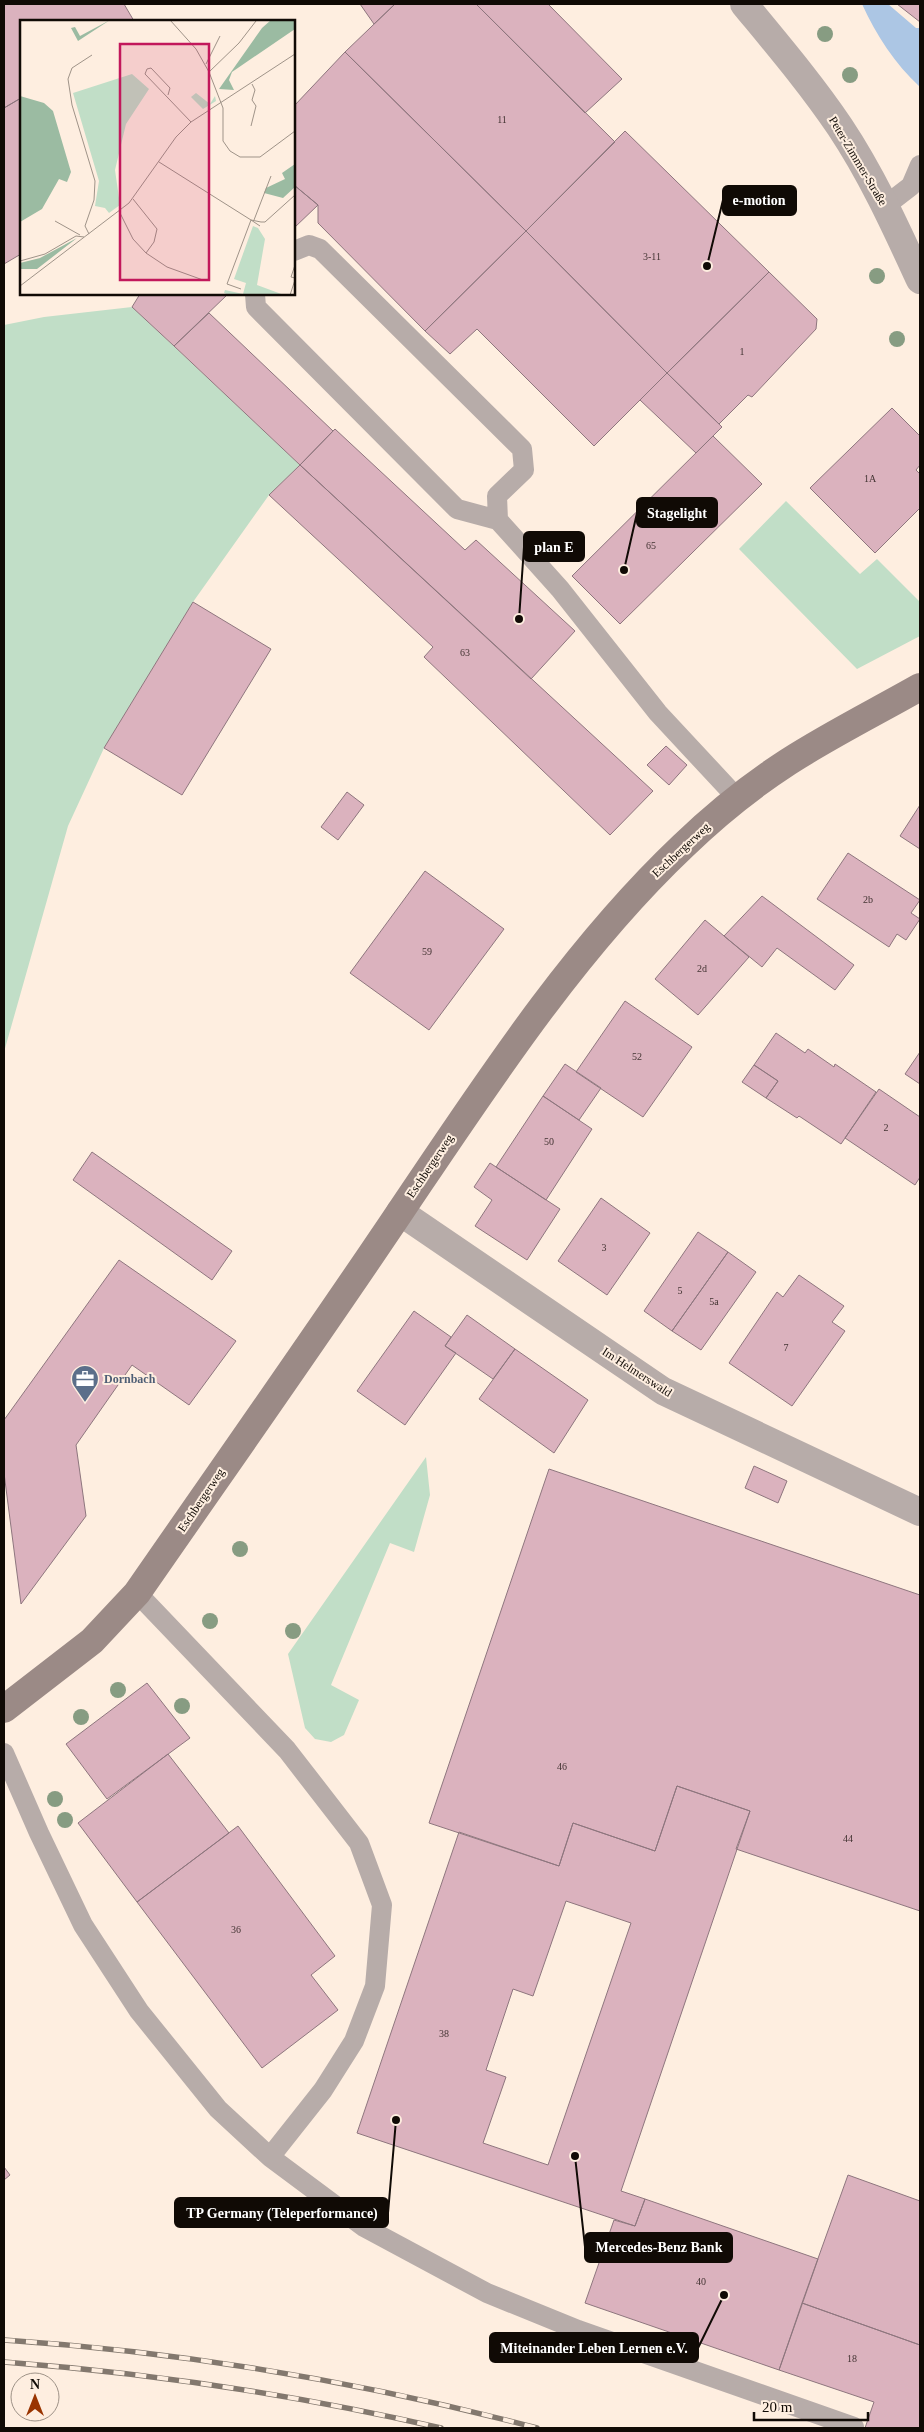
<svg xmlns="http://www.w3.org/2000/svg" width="924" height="2432" font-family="'Times New Roman',serif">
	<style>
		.green { fill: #c1dec7 }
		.water { fill: #acc6e4 }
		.building { fill: #dbb2be; stroke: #8e767e; fill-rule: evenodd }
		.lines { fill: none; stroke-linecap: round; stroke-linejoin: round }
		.lane { stroke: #b7aca9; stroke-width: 20 }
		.street { stroke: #b7aca9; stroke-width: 28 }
		.secondary { stroke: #9b8a86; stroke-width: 28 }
		.rail-casing { stroke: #83786e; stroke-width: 5.5 }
		.rail { stroke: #feeee0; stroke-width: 4; stroke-dasharray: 11; stroke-linecap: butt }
		.tree { fill: #879c82 }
		.labels { text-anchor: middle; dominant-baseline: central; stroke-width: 4; stroke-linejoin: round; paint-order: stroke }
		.number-label { font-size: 10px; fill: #433433 }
		.street-label { font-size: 12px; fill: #100a05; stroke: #feeee0 }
		.service-label { font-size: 12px; font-weight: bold; fill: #4e5e75; stroke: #feeee0; text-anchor: start }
		.inset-road { fill: none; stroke: #9f9388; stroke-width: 1 }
		.view { fill: #c2185b; fill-opacity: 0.15; stroke: #c2185b; stroke-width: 2.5 }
		.inset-edge { fill: none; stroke: #100a05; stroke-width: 2.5 }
		.leader { fill: none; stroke: #100a05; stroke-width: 2 }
		.callout-dot { fill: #100a05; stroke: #feeee0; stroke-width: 2 }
		.callout { fill: #100a05; stroke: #100a05; stroke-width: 2 }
		.callout-label { font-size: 14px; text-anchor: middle; font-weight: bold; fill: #fff }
	</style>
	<rect width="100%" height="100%" fill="#feeee0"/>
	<!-- green -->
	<path class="green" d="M 132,307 L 300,465 L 269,495 L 193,602 L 104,748 L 68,826 L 4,1052 L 4,325 L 44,317 Z
		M 786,501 L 860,574 L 877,559 L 920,602 L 920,636 L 857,669 L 739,549 Z
		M 426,1457 L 430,1495 L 414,1552 L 390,1543 L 331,1685 L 359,1700 L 344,1735 L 331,1742 L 315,1739 L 305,1728 L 288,1654 Z"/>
	<!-- water -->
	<path class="water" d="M 862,4 L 888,4 L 916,28 L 920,28 L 920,87 C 895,64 876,35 862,4 Z"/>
	<!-- building -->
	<path class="building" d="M 4,4 L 124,4 L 134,21 L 21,21 L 21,98 L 4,108 Z
		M 360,4 L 395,4 L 374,24 Z
		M 395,4 L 476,4 L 615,142 L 526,231 L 345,52 Z
		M 476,4 L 548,4 L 622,79 L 585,113 Z
		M 897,4 L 920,4 L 920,22 Z
		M 345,52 L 526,231 L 425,331 L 318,223 L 318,205 L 294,185 L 294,106 Z
		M 21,98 L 21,254 L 4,264 L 4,108 Z
		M 625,131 L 769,272 L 667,373 L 526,231 Z
		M 294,185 L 318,205 L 294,228 Z
		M 526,231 L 667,373 L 594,446 L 477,329 L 450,354 L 425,331 Z
		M 769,272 L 817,319 L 816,329 L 752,397 L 748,395 L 719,424 L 667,373 Z
		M 140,294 L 228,294 L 174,346 L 132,307 Z
		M 209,313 L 333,431 L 300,465 L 174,346 Z
		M 667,373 L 722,427 L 696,453 L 640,400 Z
		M 892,408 L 920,436 L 920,465 L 916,470 L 920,474 L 920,508 L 875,553 L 810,488 Z
		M 335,429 L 465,550 L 476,540 L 575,631 L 531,679 L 300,465 Z
		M 713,436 L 762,484 L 620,624 L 572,576 Z
		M 300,465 L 653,791 L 610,835 L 424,657 L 433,647 L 269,495 Z
		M 193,602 L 271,649 L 182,795 L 104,748 Z
		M 666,746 L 687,765 L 669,785 L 647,765 Z
		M 347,792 L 364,805 L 338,840 L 321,827 Z
		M 920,805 L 920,849 L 900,836 Z
		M 848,853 L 920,900 L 911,913 L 920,919 L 906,940 L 897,934 L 889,947 L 817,899 Z
		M 425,871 L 504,929 L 429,1030 L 350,973 Z
		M 762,896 L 854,965 L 835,990 L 777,948 L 762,967 L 724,936 Z
		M 705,920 L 749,957 L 698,1015 L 655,979 Z
		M 625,1001 L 692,1047 L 643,1117 L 576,1072 Z
		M 776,1033 L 805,1053 L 808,1049 L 834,1067 L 835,1064 L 876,1092 L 841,1144 L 799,1116 L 797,1118 L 766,1098 L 778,1081 L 754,1065 Z
		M 920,1052 L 920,1084 L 905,1074 Z
		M 565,1064 L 601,1088 L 579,1120 L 543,1096 Z
		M 754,1065 L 778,1081 L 766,1098 L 742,1082 Z
		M 879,1089 L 920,1117 L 920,1177 L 915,1185 L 845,1138 Z
		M 543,1096 L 592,1129 L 546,1200 L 496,1167 Z
		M 92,1152 L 232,1251 L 212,1280 L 73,1180 Z
		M 490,1163 L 560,1209 L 527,1260 L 475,1226 L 492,1200 L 474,1187 Z
		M 601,1198 L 650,1233 L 607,1295 L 558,1261 Z
		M 698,1232 L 728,1252 L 672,1331 L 644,1311 Z
		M 728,1252 L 756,1272 L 701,1350 L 672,1331 Z
		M 119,1260 L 236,1341 L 189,1405 L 132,1365 L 76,1445 L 86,1516 L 21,1604 L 4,1473 L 4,1420 Z
		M 799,1275 L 844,1306 L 832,1322 L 845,1331 L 792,1406 L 729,1363 L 777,1292 L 783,1297 Z
		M 414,1311 L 451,1337 L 445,1346 L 456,1353 L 405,1425 L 357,1391 Z
		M 467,1315 L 515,1349 L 493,1379 L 445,1346 Z
		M 515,1349 L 588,1400 L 554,1453 L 479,1399 Z
		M 754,1466 L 787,1481 L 778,1503 L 745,1488 Z
		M 549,1469 L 920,1595 L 920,1911 L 736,1849 L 750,1811 L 677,1786 L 655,1851 L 573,1823 L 559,1866 L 429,1823 Z
		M 147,1683 L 190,1738 L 107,1799 L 66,1744 Z
		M 168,1754 L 229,1833 L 137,1902 L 78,1823 Z
		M 677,1786 L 750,1811 L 621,2191 L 645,2199 L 635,2226 L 357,2133 L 459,1832 L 559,1866 L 573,1823 L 655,1851 ZM 566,1901 L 631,1923 L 548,2165 L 483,2143 L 506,2077 L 486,2070 L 513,1989 L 533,1996 Z
		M 238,1826 L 335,1956 L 311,1975 L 338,2010 L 262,2068 L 137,1902 Z
		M 4,2167 L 10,2175 L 4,2180 Z
		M 848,2175 L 920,2201 L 920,2345 L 802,2303 Z
		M 645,2199 L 818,2259 L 779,2370 L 585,2303 L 614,2220 L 635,2226 Z
		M 802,2303 L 920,2345 L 920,2428 L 865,2428 L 874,2402 L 779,2370 Z"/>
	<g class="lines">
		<!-- lane -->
		<path class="lane" d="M 885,206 L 911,186 L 920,165
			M 294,251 L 309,245 L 320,249 L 522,449 L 524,470 L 497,496 L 498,520
			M 255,294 L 256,307 L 457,509 L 498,520 L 560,589 L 658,713 L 738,799
			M 137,1593 L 287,1750 L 359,1843 L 382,1905 L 375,1986 L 354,2041 L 323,2090 L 270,2157
			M 4,1753 L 39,1833 L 83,1925 L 139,2011 L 218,2109 L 270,2157 L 364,2227 L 487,2293 L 578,2330 L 854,2427"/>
		<!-- street -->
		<path class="street" d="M 744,4 C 777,44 811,84 840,127 C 872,175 896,228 920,280
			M 400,1212 L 663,1391 L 920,1512"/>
		<!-- secondary -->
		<path class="secondary" d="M 4,1709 L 92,1641 L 137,1593 C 225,1466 314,1340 400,1212 C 485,1086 573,950 683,846 C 714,816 751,786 788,762 C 830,735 876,712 920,687"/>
		<defs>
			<path id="rail" d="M 4,2340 C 183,2352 363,2382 537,2428
				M 4,2362 C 150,2373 297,2395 441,2428"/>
		</defs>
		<!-- rail casing -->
		<use href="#rail" class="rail-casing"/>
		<!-- rail -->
		<use href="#rail" class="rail"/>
	</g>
	<!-- trees -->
	<g class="tree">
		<circle cx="825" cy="34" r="8"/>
		<circle cx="850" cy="75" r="8"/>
		<circle cx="877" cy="276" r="8"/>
		<circle cx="897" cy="339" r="8"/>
		<circle cx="240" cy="1549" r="8"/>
		<circle cx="210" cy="1621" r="8"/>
		<circle cx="293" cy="1631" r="8"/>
		<circle cx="118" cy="1690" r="8"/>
		<circle cx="182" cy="1706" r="8"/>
		<circle cx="81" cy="1717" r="8"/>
		<circle cx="55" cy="1799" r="8"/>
		<circle cx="65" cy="1820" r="8"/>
	</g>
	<!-- icons -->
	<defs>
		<symbol id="office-pin" viewBox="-11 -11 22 30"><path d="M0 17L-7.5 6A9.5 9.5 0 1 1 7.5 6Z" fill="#5c6f8a" stroke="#feeee0"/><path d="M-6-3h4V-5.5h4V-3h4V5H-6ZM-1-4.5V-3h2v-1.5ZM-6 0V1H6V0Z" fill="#fff"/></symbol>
	</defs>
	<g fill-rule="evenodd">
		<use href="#office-pin" x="69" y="1363" width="32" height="43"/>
	</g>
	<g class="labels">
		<!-- number labels -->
		<g class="number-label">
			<text x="502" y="119">11</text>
			<text x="652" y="256">3-11</text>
			<text x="742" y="351">1</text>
			<text x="870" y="478">1A</text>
			<text x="651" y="545">65</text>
			<text x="465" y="652">63</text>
			<text x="868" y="899">2b</text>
			<text x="427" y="951">59</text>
			<text x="702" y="968">2d</text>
			<text x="637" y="1056">52</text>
			<text x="886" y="1127">2</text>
			<text x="549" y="1141">50</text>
			<text x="604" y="1247">3</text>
			<text x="680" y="1290">5</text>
			<text x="714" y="1301">5a</text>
			<text x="786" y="1347">7</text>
			<text x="562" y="1766">46</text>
			<text x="848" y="1838">44</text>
			<text x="236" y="1929">36</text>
			<text x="444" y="2033">38</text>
			<text x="701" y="2281">40</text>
			<text x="852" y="2358">18</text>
		</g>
		<!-- street labels -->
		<g class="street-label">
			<text transform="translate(858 161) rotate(59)">Peter-Zimmer-Straße</text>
			<text transform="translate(681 850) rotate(-43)">Eschbergerweg</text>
			<text transform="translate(430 1166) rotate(-56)">Eschbergerweg</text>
			<text transform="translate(637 1372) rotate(33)">Im Helmerswald</text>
			<text transform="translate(201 1500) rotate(-56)">Eschbergerweg</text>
		</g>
		<!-- service labels -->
		<g class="service-label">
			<text x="104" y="1379">Dornbach</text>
		</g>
	</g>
	<!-- overview -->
	<g transform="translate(20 20)">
		<rect width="275" height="275" fill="#feeee0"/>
		<path d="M 112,54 L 129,69 L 106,104 L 95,150 L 100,185 L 89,193 L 85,188 L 75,186 L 79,161 L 53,73 ZM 176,73 L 190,84 L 195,76 L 196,81 L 183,89 L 171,77 ZM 233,206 L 238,208 L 245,219 L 237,265 L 264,275 L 209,275 L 204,273 L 205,270 L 223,274 L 226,263 L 214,259 Z" fill="#c1dec7"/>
		<path d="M 90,0 L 58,21 L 51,8 L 55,7 L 60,16 ZM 251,0 L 275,0 L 275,9 L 212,52 L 209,60 L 214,70 L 199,69 L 242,8 ZM 0,76 L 24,83 L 33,91 L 51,152 L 47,162 L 39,159 L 22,189 L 0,202 ZM 275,144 L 275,167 L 263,178 L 244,173 L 246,168 L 265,159 L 262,153 ZM 57,218 L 17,249 L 0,249 L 0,243 L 20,238 Z" fill="#9bbba2"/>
		<path class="inset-road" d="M 150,0 L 176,29 L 189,52 L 203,88 L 203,121 L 210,131 L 220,137 L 240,137 L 275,111M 186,44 L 200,16M 189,52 L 219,23 L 236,1M 148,75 L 150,68 L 131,48 L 127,49 L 125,54 L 171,102M 231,106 L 236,86 L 232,80 L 235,70 L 232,64M 139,142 L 231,200 L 241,202 L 245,202 L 275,175M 113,179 L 137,209 L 134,222 L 126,233M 99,191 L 113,219 L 126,233 L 147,247 L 183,260M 234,200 L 251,156M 35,201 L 60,215M 69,214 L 65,206 L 74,180 L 75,161 L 52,85 L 48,59 L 52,48 L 72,35M 0,241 L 25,234 L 56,216 L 64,217M 275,245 L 271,257 L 275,258M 0,266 L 109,183 L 156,117 L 171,102 L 275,34M 221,269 L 207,264 L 231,200 L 240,206M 270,275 L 275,260"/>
		<path class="view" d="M 100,24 L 189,24 L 189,260 L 100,260 Z"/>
		<rect width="275" height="275" class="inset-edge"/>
	</g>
	<!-- callouts -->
	<path class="leader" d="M707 266L723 200M624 570L637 513M519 619L524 547M396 2120L388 2213M575 2156L585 2247M724 2295L698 2348"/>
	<g class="callout-dot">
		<circle cx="707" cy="266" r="5"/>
		<circle cx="624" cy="570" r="5"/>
		<circle cx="519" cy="619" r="5"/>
		<circle cx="396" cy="2120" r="5"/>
		<circle cx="575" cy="2156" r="5"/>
		<circle cx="724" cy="2295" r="5"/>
	</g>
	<g class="callout">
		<rect x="723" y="186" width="73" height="29" rx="5"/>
		<rect x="637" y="498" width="80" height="29" rx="5"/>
		<rect x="524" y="532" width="60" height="29" rx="5"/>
		<rect x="175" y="2198" width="213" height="29" rx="5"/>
		<rect x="585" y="2233" width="147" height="29" rx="5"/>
		<rect x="490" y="2333" width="208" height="29" rx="5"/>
	</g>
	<g class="callout-label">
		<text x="759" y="205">e-motion</text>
		<text x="677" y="518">Stagelight</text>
		<text x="554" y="552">plan E</text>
		<text x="282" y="2218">TP Germany (Teleperformance)</text>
		<text x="659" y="2252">Mercedes-Benz Bank</text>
		<text x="594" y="2353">Miteinander Leben Lernen e.V.</text>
	</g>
	<!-- border -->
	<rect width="924" height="2432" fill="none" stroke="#100a05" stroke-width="10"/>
	<!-- north arrow -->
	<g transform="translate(35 2397)"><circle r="24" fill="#feeee0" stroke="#9f9388"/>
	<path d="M0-4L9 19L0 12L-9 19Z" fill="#993401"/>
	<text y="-8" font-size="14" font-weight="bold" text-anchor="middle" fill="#100a05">N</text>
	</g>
	<!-- scale -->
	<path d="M754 2412v8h114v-8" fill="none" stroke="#100a05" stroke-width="2.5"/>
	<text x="762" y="2412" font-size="15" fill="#100a05" stroke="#feeee0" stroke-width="4" paint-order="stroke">20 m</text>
</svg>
